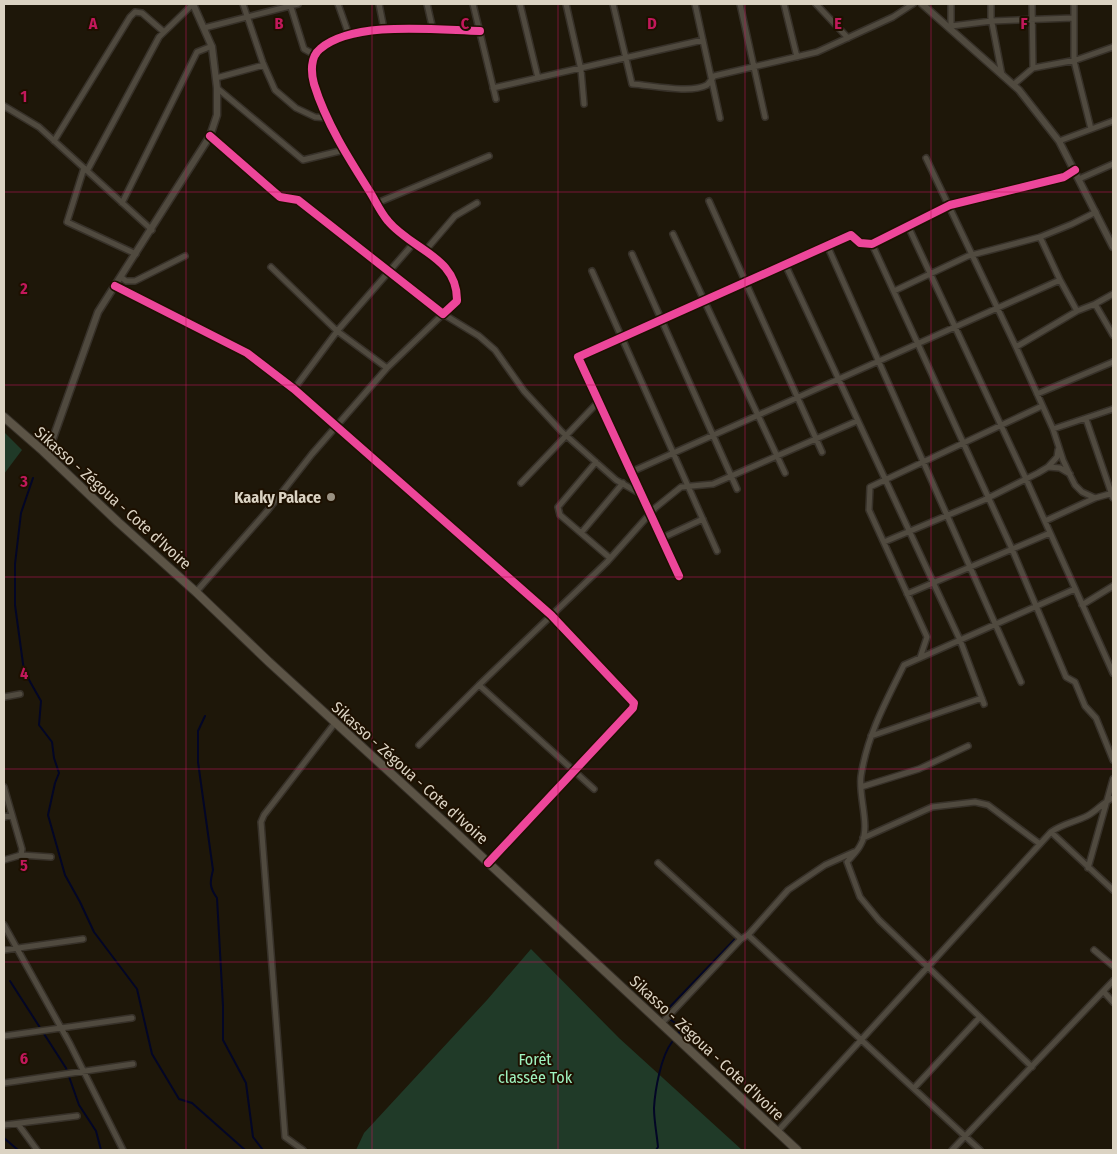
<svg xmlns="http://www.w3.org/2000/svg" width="1117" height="1154" font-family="'Fira Sans Condensed',sans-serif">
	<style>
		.green { fill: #203a28 }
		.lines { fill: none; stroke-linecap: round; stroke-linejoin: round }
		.stream { stroke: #030626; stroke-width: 2 }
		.minor-casing { stroke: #373129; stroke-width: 8 }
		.tertiary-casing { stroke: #373129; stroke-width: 9 }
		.trunk-casing { stroke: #373129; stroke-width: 10 }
		.minor { stroke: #504a3f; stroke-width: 5 }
		.tertiary { stroke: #504a3f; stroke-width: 6 }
		.trunk { stroke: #5c5446; stroke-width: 8 }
		.cycleway-casing { stroke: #1d1000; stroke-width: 11 }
		.cycleway { stroke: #ed469a; stroke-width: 8 }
		.grid { fill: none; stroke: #c2185b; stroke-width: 1; stroke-opacity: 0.55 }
		.poi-dot { fill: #999182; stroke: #1d1000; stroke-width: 2 }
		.labels { text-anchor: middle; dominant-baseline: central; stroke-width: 4; stroke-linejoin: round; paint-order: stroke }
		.poi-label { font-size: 16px; font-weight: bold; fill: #dbd3c3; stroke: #1d1000; text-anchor: end }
		.street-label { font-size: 16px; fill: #dbd3c3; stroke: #1d1000 }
		.park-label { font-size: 16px; fill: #9ff3bf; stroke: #1d1000 }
		.grid-label { font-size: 16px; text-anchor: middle; font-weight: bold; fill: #c2185b; stroke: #1d1000; stroke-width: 4; stroke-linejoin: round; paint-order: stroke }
	</style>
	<rect width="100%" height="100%" fill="#1e1709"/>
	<!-- green -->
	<path class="green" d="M 4,432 L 22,450 L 4,474 Z
		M 531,949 L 619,1038 L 742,1150 L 356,1150 L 364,1133 L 487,1000 Z"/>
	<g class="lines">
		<!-- stream -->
		<path class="stream" d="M 33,478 L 21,513 L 15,564 L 15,605 L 24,671 L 41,701 L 39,725 L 52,742 L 54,758 L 59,773 L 55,783 L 48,815 L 65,875 L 80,902 L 94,932 L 137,989 L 152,1054 L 179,1099 L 192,1103 L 245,1150
			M 205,716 L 198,731 L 198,762 L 213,870 C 210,882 209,887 217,898 L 223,1006 L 223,1040 L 246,1083 L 253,1137 L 263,1150
			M 10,981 L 66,1068 L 79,1105 L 96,1131 L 101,1150
			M 664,1013 L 735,939
			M 671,1020 L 678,1025 L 679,1033
			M 4,1138 L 18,1150
			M 656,1150 L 658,1147 C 657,1135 654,1121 654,1108 C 655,1090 661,1056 672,1042"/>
		<defs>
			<path id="minor" d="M 243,4 L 263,63 L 275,90 L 296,108 L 315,117 L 328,118
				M 290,4 L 304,49 L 315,55
				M 338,4 L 349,35
				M 379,4 L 384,29
				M 427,4 L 433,30
				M 473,4 L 496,99
				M 520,4 L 538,78
				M 566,4 L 581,70 L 584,104
				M 613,4 L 632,84 C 650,85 691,94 707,85 C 710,82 712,79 714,76 L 817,52 L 893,17 L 913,4
				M 695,4 L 720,118
				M 740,4 L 765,117
				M 784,4 L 797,57
				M 816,4 L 848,38
				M 951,4 L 951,29
				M 991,4 L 991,18 L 1002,75
				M 1032,4 L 1033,68
				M 1074,4 L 1074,61 L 1091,129
				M 951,26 L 992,21 L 1074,18
				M 204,28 L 298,4
				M 216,78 L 264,65
				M 1013,85 L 1033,68 L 1076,60 L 1113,47
				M 217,88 L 303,160 L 344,150
				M 493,88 L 703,40
				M 4,106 L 39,127 L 152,230
				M 210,136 L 280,197 L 298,200 L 443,314 L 457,301 C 458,257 412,250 388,221 C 381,213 376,202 370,192 C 349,159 326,123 314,84 C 311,73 310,57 320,49 C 353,20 437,30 480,31
				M 54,141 L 130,17 L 135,12 L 142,13 L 164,32
				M 1059,141 L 1113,121
				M 926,158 L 1016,347 L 1053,429 L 1063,460 L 1070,475 L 1075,485 L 1082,492 L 1095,498
				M 84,168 L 67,222 L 136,254
				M 87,171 L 159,37 L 193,4
				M 1079,179 L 1113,164
				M 709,201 L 822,452
				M 122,203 L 197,52 L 212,46
				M 377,203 L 489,156
				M 908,226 L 1026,479 L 1113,673
				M 673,234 L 785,473
				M 872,244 L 1012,549 L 1066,677 L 1075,682 L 1085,706 L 1096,718 L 1113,760
				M 827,245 L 1021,682
				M 425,251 L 455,216 L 477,203
				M 632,254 L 737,489
				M 785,264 L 960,640 L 984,704
				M 271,267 L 337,331 L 387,368
				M 592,271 L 717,551
				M 121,277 L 126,281 L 135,281 L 185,256
				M 1060,280 L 1077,311 L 1095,304 L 1113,335
				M 115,286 L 247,353 L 294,389 L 551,615 L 634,703 L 633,708 L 488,863
				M 894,291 L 968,256 L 1040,237
				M 1095,304 L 1113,294
				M 1016,347 L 1077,311
				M 294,389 L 338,330 L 413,244
				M 1037,394 L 1113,362
				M 1086,419 L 1113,498
				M 1053,429 L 1113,409
				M 596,462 L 558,507 L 560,515 L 610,558
				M 1048,467 L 1060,468 L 1070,474
				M 631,472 L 1060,280 L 1040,237 L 1072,224 L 1096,212
				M 521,483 L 599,401
				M 1045,521 L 1095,498 L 1113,493
				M 581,533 L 623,483
				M 662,538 L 703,519
				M 884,542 L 984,500 L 1038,473 L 1048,467 L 1057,457 L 1058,450
				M 679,576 L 578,357 L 851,235 L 860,243 L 872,244 L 950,205 L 1064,177 L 1075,170
				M 196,592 L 268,510 L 312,454 L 387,368 L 443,314 L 479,336 L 495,350 L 524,391 L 561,431 L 616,480 L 641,494
				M 907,594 L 1050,533
				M 1082,605 L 1113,586
				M 920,658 L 927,637 L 869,510 L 870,487 L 1042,406
				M 4,697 L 20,694
				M 871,736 L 982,698
				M 419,745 L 479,685
				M 4,787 L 22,849 L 21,855
				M 861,787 L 919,769 L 968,746
				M 594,789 L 479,685 L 607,562 L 655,508 L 681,487 L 713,484 L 857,421
				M 4,817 L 12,815
				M 1051,832 L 1113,890
				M 863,838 L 932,807 L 975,802 L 988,805 L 1040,844
				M 4,860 L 21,855 L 51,857
				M 658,863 L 741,939
				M 1088,868 L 1113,779
				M 4,925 L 70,1044 L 123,1150
				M 748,935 L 788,890 L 825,865 L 854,852
				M 4,950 L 83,939
				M 1094,950 L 1113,966
				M 1104,992 L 1113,1002
				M 661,1024 L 741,939 L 748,935 L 980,1150
				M 4,1036 L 132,1018
				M 1032,1067 L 879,920 L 860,897 L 847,862 C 851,857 858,851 861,844 C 871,827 858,796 861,776 C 867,736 886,701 904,665 L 1075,589
				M 4,1083 L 133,1064
				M 914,1088 L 980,1017
				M 18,1124 L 37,1150
				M 4,1125 L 77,1116
				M 777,1132 L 1051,832 C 1062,824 1075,822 1087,816 C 1097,811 1103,802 1113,798
				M 303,1150 L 285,1137 L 261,822 L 264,815 L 335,723
				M 952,1150 L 1113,981"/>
			<path id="tertiary" d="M 922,4 L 1019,90 L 1059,141 L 1113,247
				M 47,455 L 98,312 L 210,136 L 217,115 L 217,88 L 212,47 L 193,4"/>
			<path id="trunk" d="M 4,417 L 43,451 L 118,522 L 196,592 L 269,662 L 452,829 L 797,1150"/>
		</defs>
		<!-- minor casing -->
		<use href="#minor" class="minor-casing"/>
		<!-- tertiary casing -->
		<use href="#tertiary" class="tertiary-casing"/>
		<!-- trunk casing -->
		<use href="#trunk" class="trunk-casing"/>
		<!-- minor -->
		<use href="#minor" class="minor"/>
		<!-- tertiary -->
		<use href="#tertiary" class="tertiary"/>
		<!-- trunk -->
		<use href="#trunk" class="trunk"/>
		<defs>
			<path id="cycleway" d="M 210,136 L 280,197 L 298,200 L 443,314 L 457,301 C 458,257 412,250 388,221 C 381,213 376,202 370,192 C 349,159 326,123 314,84 C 311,73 310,57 320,49 C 353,20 437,30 480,31
				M 115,286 L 247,353 L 294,389 L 551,615 L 634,703 L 633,708 L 488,863
				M 679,576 L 578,357 L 851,235 L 860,243 L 872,244 L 950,205 L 1064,177 L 1075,170"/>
		</defs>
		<!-- cycleway casing -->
		<use href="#cycleway" class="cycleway-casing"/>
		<!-- cycleway -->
		<use href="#cycleway" class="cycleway"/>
	</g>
	<!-- grid -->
	<path class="grid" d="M 186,4 L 186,1150M 372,4 L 372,1150M 558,4 L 558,1150M 745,4 L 745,1150M 931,4 L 931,1150M 4,192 L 1113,192M 4,385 L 1113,385M 4,577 L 1113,577M 4,769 L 1113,769M 4,962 L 1113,962"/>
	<!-- markers -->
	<circle class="poi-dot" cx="331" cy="497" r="5"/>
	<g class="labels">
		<!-- poi labels -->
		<g class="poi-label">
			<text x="321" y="497">Kaaky Palace</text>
		</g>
		<!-- street labels -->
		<g class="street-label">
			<text transform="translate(113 498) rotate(42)">Sikasso - Zégoua - Cote d'Ivoire</text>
			<text transform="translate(410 773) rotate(42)">Sikasso - Zégoua - Cote d'Ivoire</text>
			<text transform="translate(707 1048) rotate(43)">Sikasso - Zégoua - Cote d'Ivoire</text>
		</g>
		<!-- park labels -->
		<g class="park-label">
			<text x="535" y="1059">Forêt<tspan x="535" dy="18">classée Tok</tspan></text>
		</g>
	</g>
	<g class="grid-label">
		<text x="93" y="29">A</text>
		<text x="279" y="29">B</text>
		<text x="465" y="29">C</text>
		<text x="652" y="29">D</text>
		<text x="838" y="29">E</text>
		<text x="1024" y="29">F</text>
		<text x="24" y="102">1</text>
		<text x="24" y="294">2</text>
		<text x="24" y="487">3</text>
		<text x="24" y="679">4</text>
		<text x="24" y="871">5</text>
		<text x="24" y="1064">6</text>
	</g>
	<!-- border -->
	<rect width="1117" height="1154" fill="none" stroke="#dbd3c3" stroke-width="10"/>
</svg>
